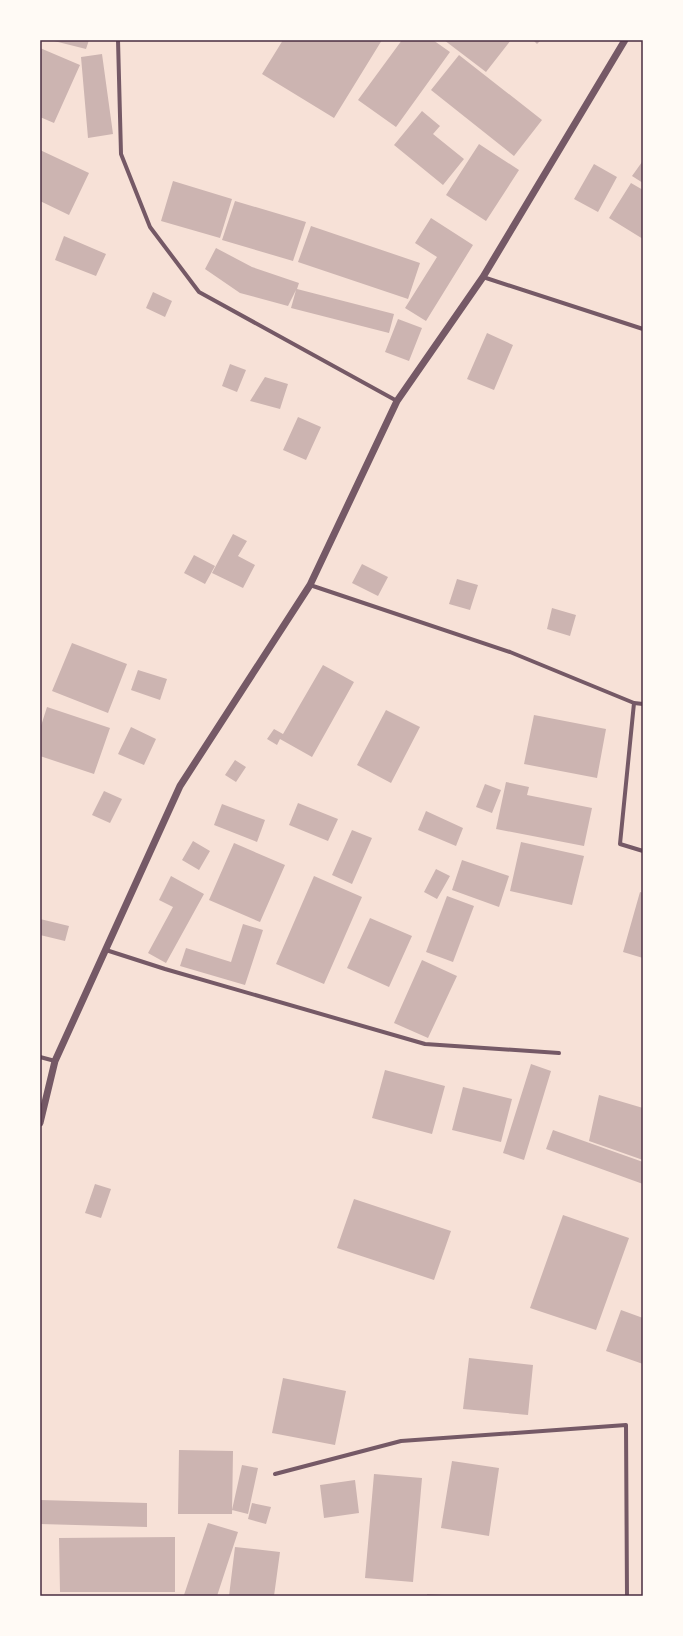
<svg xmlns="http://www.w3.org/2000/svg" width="683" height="1636" font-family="'Open Sans',sans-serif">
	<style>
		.building { fill: #ccb4b1 }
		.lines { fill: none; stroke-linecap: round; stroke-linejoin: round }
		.minor { stroke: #755966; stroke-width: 4 }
		.tertiary { stroke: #755966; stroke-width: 7 }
		.neatline { fill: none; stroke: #4a2c40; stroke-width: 1.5 }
	</style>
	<rect width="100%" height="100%" fill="#f7e1d7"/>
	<!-- building -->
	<path class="building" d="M 50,40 L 89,40 L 86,49 Z
		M 283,40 L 382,40 L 334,118 L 262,74 Z
		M 402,40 L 433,40 L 450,52 L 396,127 L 358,100 Z
		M 444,40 L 511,40 L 486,72 Z
		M 533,40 L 541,40 L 537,44 Z
		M 40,48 L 80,65 L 54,123 L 40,117 Z
		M 102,54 L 113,134 L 88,138 L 81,57 Z
		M 459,55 L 542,120 L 514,156 L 431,90 Z
		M 422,111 L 440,126 L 433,134 L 464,159 L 443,185 L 394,145 Z
		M 479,144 L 519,170 L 486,221 L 446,195 Z
		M 40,150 L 89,173 L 69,215 L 40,201 Z
		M 642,162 L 643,162 L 643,183 L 632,176 Z
		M 594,164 L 617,177 L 598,212 L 574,199 Z
		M 173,181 L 232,199 L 220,238 L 161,221 Z
		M 631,183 L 643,190 L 643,239 L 609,218 Z
		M 235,201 L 306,222 L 293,261 L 222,240 Z
		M 431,218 L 473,245 L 426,321 L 405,308 L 437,257 L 415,243 Z
		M 311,226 L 420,263 L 408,299 L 298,262 Z
		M 64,236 L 106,254 L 96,276 L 55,260 Z
		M 216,248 L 252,267 L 299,283 L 297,289 L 394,314 L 389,333 L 291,308 L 296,290 L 288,306 L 240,293 L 205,269 Z
		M 153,292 L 172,301 L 165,317 L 146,308 Z
		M 398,319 L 422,328 L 409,361 L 385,352 Z
		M 487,333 L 513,345 L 494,390 L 467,379 Z
		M 230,364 L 246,370 L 237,392 L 222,386 Z
		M 265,377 L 288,384 L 280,409 L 250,401 Z
		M 298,417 L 321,427 L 306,460 L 283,450 Z
		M 233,534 L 247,541 L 238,556 L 255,565 L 243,588 L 212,573 Z
		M 194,555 L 215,566 L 205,584 L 184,573 Z
		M 362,564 L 388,577 L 378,596 L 352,583 Z
		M 457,579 L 478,585 L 470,610 L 449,604 Z
		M 552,608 L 576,615 L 570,636 L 547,629 Z
		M 72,643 L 127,664 L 108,713 L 52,691 Z
		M 323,665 L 354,682 L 312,757 L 280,739 L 277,745 L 267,739 L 274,729 L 283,734 Z
		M 138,670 L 167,679 L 160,700 L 131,690 Z
		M 47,707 L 110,728 L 94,774 L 40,756 L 40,729 Z
		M 386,710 L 420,727 L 391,783 L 357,765 Z
		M 534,715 L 606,729 L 597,778 L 524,764 Z
		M 131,727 L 156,739 L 144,765 L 118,754 Z
		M 235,760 L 246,767 L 236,782 L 225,775 Z
		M 506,782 L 529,787 L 527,795 L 592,808 L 584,846 L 496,829 Z
		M 485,784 L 501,790 L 492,813 L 476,807 Z
		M 104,791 L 122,799 L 110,823 L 92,815 Z
		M 298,803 L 338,819 L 328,841 L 289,825 Z
		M 222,804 L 265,820 L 257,842 L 214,825 Z
		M 426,811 L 463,828 L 456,846 L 418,830 Z
		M 352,830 L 372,838 L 352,884 L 332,875 Z
		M 193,841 L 210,851 L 199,870 L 182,860 Z
		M 521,842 L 584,856 L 572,905 L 510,891 Z
		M 234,843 L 285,865 L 260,922 L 209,900 Z
		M 462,860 L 509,876 L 499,907 L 452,890 Z
		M 436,869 L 450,876 L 437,899 L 424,892 Z
		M 171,876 L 204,894 L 166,963 L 148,953 L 173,907 L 159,900 Z
		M 314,876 L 362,897 L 324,984 L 276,964 Z
		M 640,892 L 643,893 L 643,958 L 623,952 Z
		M 447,896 L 474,906 L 453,962 L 426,952 Z
		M 370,918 L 412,936 L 389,987 L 347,968 Z
		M 40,919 L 69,926 L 65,941 L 40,935 Z
		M 243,924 L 263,930 L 245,985 L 180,966 L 186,948 L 231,962 Z
		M 422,960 L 457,976 L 428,1038 L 394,1023 Z
		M 531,1064 L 551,1071 L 524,1160 L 503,1153 Z
		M 385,1070 L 445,1086 L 432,1134 L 372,1118 Z
		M 463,1087 L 512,1099 L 501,1142 L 452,1130 Z
		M 599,1095 L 643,1108 L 643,1160 L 589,1141 Z
		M 553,1130 L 643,1162 L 643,1184 L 546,1149 Z
		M 95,1184 L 111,1189 L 101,1218 L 85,1213 Z
		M 354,1199 L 451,1231 L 434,1280 L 337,1248 Z
		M 563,1215 L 629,1238 L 596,1330 L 530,1308 Z
		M 621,1310 L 643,1318 L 643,1364 L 606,1351 Z
		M 469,1358 L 533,1365 L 528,1415 L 463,1409 Z
		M 283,1378 L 346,1391 L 335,1445 L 272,1433 Z
		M 179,1450 L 233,1451 L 232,1514 L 178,1514 Z
		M 452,1461 L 499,1468 L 489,1536 L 441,1528 Z
		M 242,1465 L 258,1468 L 248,1514 L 232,1510 Z
		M 374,1474 L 422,1478 L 413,1582 L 365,1578 Z
		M 355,1480 L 359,1513 L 324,1518 L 320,1485 Z
		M 40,1500 L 147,1503 L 147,1527 L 40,1524 Z
		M 252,1503 L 271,1507 L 266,1524 L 248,1519 Z
		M 208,1523 L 238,1532 L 217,1596 L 188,1596 L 184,1595 Z
		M 175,1537 L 175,1592 L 60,1592 L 59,1538 Z
		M 235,1547 L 280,1552 L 274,1596 L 229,1596 Z
		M 427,1594 L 444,1595 L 444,1596 L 427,1596 Z"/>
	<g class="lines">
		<!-- minor -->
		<path class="minor" d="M 118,40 L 121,154 L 150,227 L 199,292 L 397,401
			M 483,277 L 643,329
			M 310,585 L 510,652 L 634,703 L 620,844 L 643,851
			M 634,703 L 643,704
			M 106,950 L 165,969 L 425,1044 L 559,1053
			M 40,1057 L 55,1061
			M 275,1474 L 401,1441 L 626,1425 L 627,1596"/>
		<!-- tertiary -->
		<path class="tertiary" d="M 40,1123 L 55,1061 L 180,786 L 310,585 L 397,401 L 483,277 L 625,40"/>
	</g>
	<!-- border -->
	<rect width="683" height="1636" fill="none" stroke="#fffaf5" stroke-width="82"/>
	<rect x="41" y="41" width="601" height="1554" class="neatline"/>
</svg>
